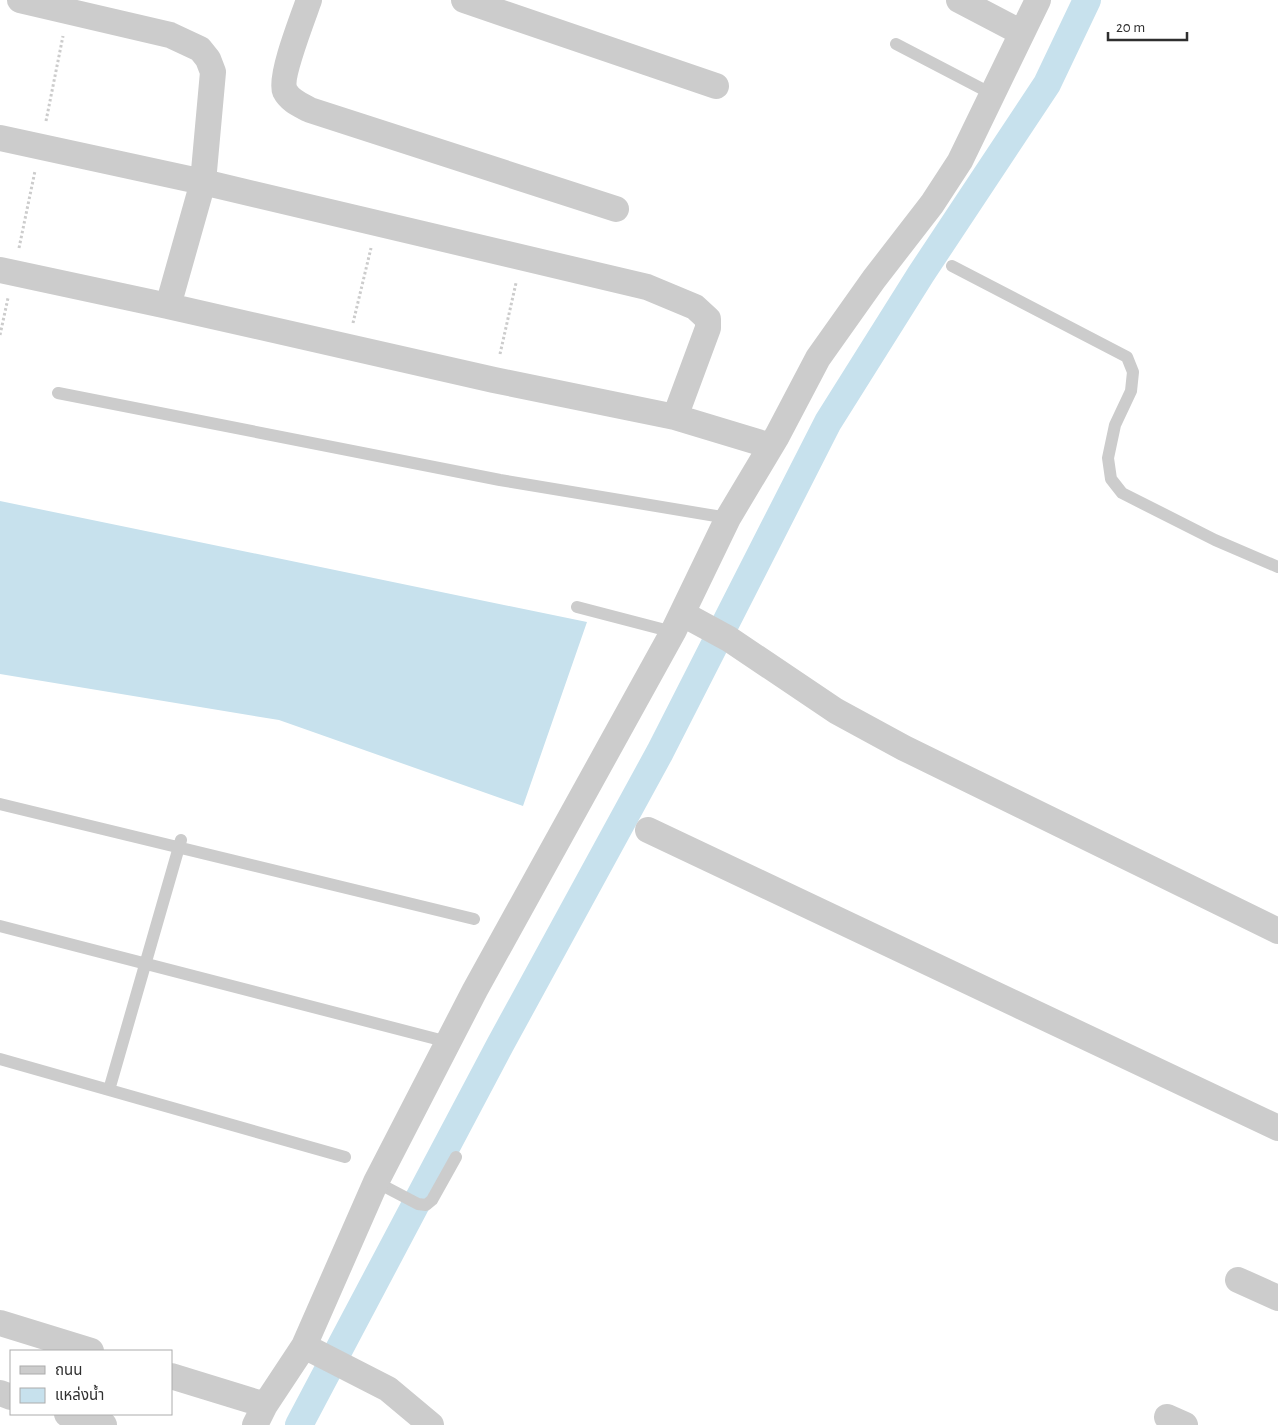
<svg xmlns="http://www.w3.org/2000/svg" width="1278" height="1425" font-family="'Alegreya Sans','Noto Sans Thai',sans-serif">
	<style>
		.water { fill: #c7e1ed }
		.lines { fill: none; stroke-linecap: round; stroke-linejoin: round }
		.canal { stroke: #c7e1ed; stroke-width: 28 }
		.path { stroke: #ccc; stroke-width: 3; stroke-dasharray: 2.5 2.5; stroke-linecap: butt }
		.service { stroke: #ccc; stroke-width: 12 }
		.minor { stroke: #ccc; stroke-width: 26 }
	</style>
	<rect width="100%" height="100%" fill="#fff"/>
	<!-- water -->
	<path class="water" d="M 0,501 L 587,622 L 523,806 L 279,720 L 0,674 Z"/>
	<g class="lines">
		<!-- canal -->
		<path class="canal" d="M 299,1425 L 500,1045 L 660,752 L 828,422 L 921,274 L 1047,84 L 1087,0"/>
		<!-- path -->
		<path class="path" d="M 46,121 L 63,36
			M 19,248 L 35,171
			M 353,323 L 371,248
			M 0,335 L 8,298
			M 500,354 L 516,283"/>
		<!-- service -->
		<path class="service" d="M 896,44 L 992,94
			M 952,266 L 1127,357 L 1133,372 L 1131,391 L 1115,425 L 1108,458 L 1111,479 L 1122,493 L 1215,540 L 1278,567
			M 58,393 L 500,480 L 728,518
			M 577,607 L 673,632
			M 0,804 L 474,919
			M 0,926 L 448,1042
			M 0,1059 L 345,1157
			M 109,1090 L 181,840
			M 376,1182 L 418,1204 L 426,1205 L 432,1200 L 456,1157"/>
		<!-- minor -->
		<path class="minor" d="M 20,0 L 170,35 L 200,49 L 208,59 L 213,72 L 203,182 L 647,287 L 695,307 L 708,319 L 708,328 L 675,417 L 771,446
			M 309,0 C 303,17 279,78 285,91 C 290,101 301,105 310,110 L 616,209
			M 464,0 L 716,86
			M 959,0 L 1022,33
			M 0,138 L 203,182 L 168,306 L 0,270
			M 168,306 L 494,380 L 675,417
			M 683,614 L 729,639 L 836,711 L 904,748 L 1278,931
			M 648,830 L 1278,1128
			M 1238,1280 L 1278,1298
			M 0,1323 L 91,1351
			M 304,1346 L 388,1389 L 431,1425
			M 171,1376 L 265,1405
			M 0,1393 L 11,1397
			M 67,1414 L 104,1425
			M 1167,1417 L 1185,1425
			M 255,1425 L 265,1405 L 304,1346 L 376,1182 L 475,990 L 673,632 L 728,518 L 777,436 L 818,358 L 874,279 L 932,204 L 960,161 L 1038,0"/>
	</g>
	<!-- legend -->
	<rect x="10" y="1350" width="162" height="65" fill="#ffffff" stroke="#acacac"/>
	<rect x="20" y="1366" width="25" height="8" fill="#cccccc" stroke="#acacac"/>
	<text x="55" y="1375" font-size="15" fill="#2f2f2f">ถนน</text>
	<rect x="20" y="1388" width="25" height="15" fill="#c7e1ed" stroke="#acacac"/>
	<text x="55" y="1400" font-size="15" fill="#2f2f2f">แหล่งน้ำ</text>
	<!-- scale -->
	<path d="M1108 32v8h79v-8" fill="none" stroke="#2f2f2f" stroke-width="2.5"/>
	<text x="1116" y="32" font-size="15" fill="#2f2f2f" stroke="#ffffff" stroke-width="4" paint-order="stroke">20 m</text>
</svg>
